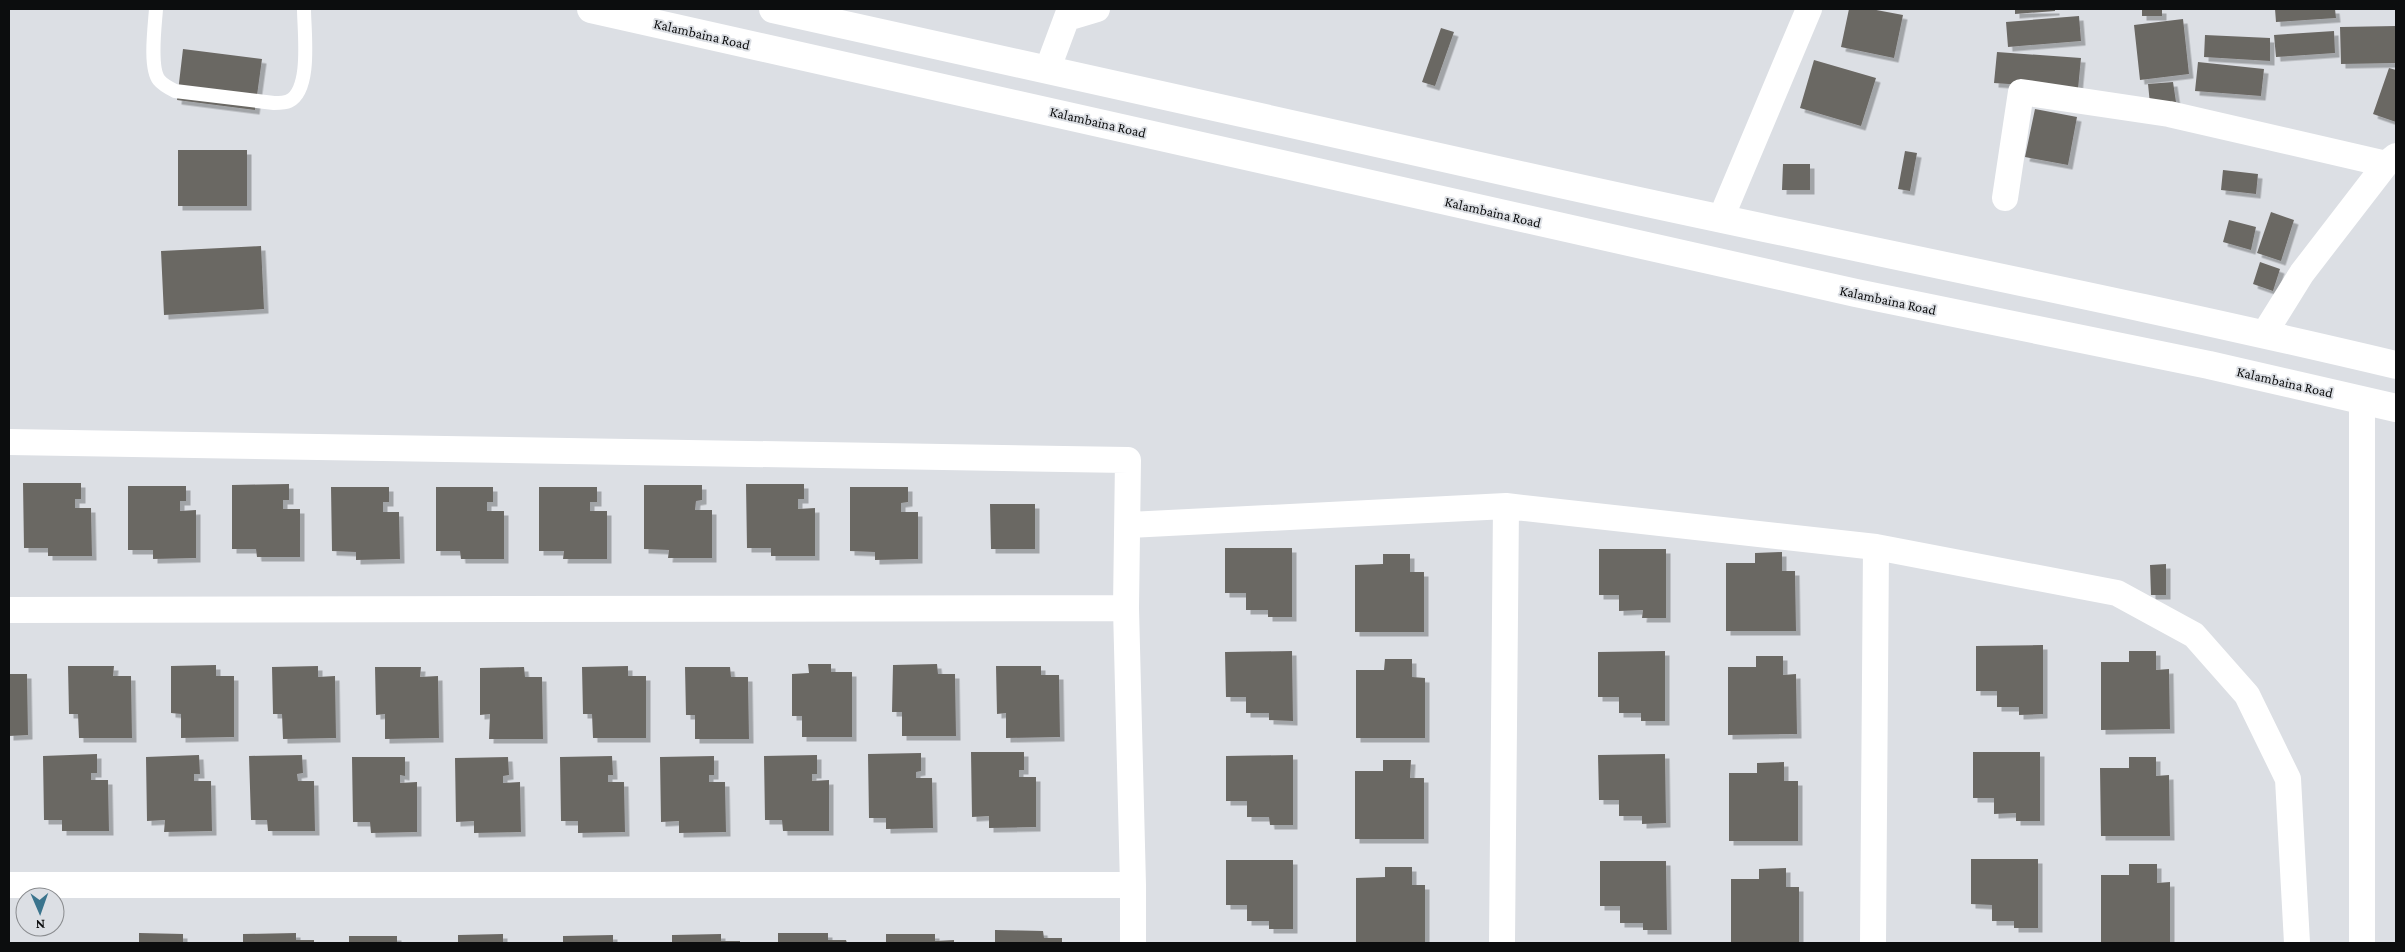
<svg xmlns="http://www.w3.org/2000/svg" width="2405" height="952" font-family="'Crimson Pro',serif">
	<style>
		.building { fill: #6b6864; filter: url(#shadow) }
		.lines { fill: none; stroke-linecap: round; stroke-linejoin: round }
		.service { stroke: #fff; stroke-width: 14 }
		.minor { stroke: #fff; stroke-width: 26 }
		.secondary { stroke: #fff; stroke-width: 28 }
		.labels { text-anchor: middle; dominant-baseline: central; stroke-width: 4; stroke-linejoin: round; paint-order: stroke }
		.street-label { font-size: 14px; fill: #0c0d0e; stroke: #dcdfe4 }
	</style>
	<defs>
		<filter id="shadow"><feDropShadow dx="4.5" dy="4.5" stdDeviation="0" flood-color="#0004"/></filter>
	</defs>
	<rect width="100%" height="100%" fill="#dcdfe4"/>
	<!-- building -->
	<path class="building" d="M 1849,9 L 1871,9 L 1903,15 L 1894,58 L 1841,47 Z
		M 2015,9 L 2055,9 L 2055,11 L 2015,14 Z
		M 2142,9 L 2162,9 L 2162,16 L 2142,16 Z
		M 2275,9 L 2335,9 L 2336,18 L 2276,22 Z
		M 2079,16 L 2081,41 L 2008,47 L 2006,22 Z
		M 2183,19 L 2189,74 L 2140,80 L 2134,25 Z
		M 2396,26 L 2396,63 L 2341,64 L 2340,27 Z
		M 1441,28 L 1454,32 L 1435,86 L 1422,82 Z
		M 2334,31 L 2335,53 L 2276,57 L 2274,35 Z
		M 2205,35 L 2270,38 L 2270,61 L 2204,57 Z
		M 183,49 L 262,59 L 255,110 L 177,100 Z
		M 1997,52 L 2081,58 L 2078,89 L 1994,83 Z
		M 1814,60 L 1876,78 L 1861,126 L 1800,108 Z
		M 2198,62 L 2264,69 L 2261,96 L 2195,91 Z
		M 2389,68 L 2396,70 L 2396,122 L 2373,114 Z
		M 2173,82 L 2176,102 L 2150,104 L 2148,84 Z
		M 2035,109 L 2077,117 L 2068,165 L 2025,157 Z
		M 178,150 L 247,150 L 247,206 L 178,206 Z
		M 1905,151 L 1917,153 L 1910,191 L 1898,189 Z
		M 1783,164 L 1810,164 L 1810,190 L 1782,190 Z
		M 2223,170 L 2258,174 L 2256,194 L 2221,190 Z
		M 2271,212 L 2294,220 L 2281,261 L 2257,253 Z
		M 2229,220 L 2256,227 L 2251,250 L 2223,242 Z
		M 261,246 L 264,309 L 164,315 L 161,251 Z
		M 2260,262 L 2280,269 L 2273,291 L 2253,284 Z
		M 23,483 L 81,483 L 81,499 L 75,499 L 75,508 L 91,508 L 92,556 L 48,556 L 48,548 L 24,548 Z
		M 289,484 L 289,500 L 283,500 L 283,509 L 300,509 L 300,557 L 257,557 L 256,549 L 232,549 L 232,485 Z
		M 746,484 L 804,484 L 804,499 L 798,499 L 798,509 L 815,508 L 815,556 L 771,556 L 771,548 L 747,548 Z
		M 644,485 L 702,485 L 702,500 L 696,501 L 695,510 L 712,510 L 712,558 L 668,558 L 669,550 L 644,549 Z
		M 128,486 L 186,486 L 186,501 L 180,501 L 180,511 L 196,510 L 196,558 L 153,559 L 153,550 L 128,550 Z
		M 331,487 L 389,487 L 389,502 L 383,502 L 383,512 L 399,512 L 400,559 L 356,560 L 356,552 L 332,551 Z
		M 436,487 L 493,487 L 493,502 L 487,502 L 487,511 L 504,511 L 504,559 L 461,559 L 460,551 L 436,551 Z
		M 539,487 L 597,487 L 597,502 L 590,502 L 590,511 L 607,511 L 607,559 L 563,559 L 564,551 L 539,551 Z
		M 850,487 L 908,487 L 908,502 L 901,503 L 901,512 L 918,512 L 918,559 L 875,560 L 875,552 L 850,551 Z
		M 990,504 L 1035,504 L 1035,549 L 991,549 Z
		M 1225,548 L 1292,548 L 1292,617 L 1268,617 L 1268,610 L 1246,610 L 1246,593 L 1225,593 Z
		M 1599,549 L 1666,549 L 1666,618 L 1642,618 L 1643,610 L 1619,611 L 1619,595 L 1599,595 Z
		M 1782,552 L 1782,571 L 1795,571 L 1796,631 L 1726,631 L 1726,563 L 1755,563 L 1755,553 Z
		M 1383,554 L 1410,554 L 1410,572 L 1424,572 L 1424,632 L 1355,632 L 1355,565 L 1383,564 Z
		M 2166,564 L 2166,595 L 2151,595 L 2150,565 Z
		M 2043,645 L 2043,714 L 2019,715 L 2019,707 L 1997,707 L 1997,691 L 1976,691 L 1976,646 Z
		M 1292,651 L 1293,721 L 1269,720 L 1269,713 L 1246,713 L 1246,697 L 1226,697 L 1225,652 Z
		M 1665,651 L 1665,721 L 1641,721 L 1641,713 L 1619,713 L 1619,697 L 1598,697 L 1598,652 Z
		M 2129,651 L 2156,651 L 2156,670 L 2169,669 L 2170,729 L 2101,730 L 2101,662 L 2129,662 Z
		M 1756,656 L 1783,656 L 1783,675 L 1796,674 L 1797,734 L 1728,735 L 1728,667 L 1756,667 Z
		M 1385,659 L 1412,659 L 1412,677 L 1425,678 L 1425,738 L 1356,738 L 1356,670 L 1384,670 Z
		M 808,664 L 831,664 L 831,672 L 852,672 L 852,737 L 802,737 L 802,716 L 792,716 L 792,674 L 809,673 Z
		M 937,664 L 938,674 L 955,674 L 956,736 L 902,736 L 902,712 L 892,712 L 893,665 Z
		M 216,665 L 216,676 L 234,676 L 234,737 L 181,738 L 181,714 L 171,713 L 171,666 Z
		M 68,666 L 114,666 L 113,676 L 131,676 L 132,738 L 79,738 L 78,714 L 69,714 Z
		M 318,666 L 318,677 L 335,676 L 336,738 L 283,739 L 282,714 L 273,714 L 272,667 Z
		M 628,666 L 628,676 L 646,676 L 646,738 L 593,738 L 592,714 L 583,714 L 582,667 Z
		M 996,666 L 1041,666 L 1041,675 L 1059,675 L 1060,737 L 1006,738 L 1006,713 L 997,714 Z
		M 375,667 L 421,667 L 420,677 L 438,676 L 439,738 L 385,739 L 385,714 L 376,715 Z
		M 524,667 L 525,677 L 542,677 L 543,739 L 489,739 L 490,714 L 480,715 L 480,668 Z
		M 685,667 L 730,667 L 731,677 L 748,677 L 749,739 L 695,739 L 695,715 L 686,715 Z
		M 9,674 L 27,674 L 28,735 L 9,736 Z
		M 971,752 L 1024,752 L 1024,770 L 1019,770 L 1019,777 L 1036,777 L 1036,827 L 989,828 L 989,816 L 972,817 Z
		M 1973,752 L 2040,752 L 2040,821 L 2016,821 L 2016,813 L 1994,814 L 1994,798 L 1973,798 Z
		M 921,753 L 921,771 L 916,772 L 916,778 L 932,778 L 933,828 L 886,829 L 886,818 L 869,818 L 868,754 Z
		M 97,754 L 97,773 L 91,773 L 91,780 L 108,780 L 109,831 L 62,831 L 62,820 L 44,820 L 43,756 Z
		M 1665,754 L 1666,823 L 1642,824 L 1642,816 L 1619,816 L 1619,800 L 1599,800 L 1598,755 Z
		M 199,755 L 200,774 L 194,774 L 194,781 L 211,781 L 212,831 L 164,832 L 165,820 L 147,821 L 146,757 Z
		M 302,755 L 303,773 L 297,774 L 298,781 L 314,781 L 315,831 L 268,831 L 267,820 L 251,820 L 249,756 Z
		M 817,755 L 817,774 L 812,774 L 812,781 L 829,780 L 829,831 L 783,831 L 782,820 L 765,820 L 764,756 Z
		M 1293,755 L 1293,825 L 1270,825 L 1269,817 L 1247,817 L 1247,801 L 1226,801 L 1226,756 Z
		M 612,756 L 613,775 L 608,775 L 608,782 L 624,782 L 625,832 L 578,833 L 578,821 L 561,821 L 560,757 Z
		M 714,756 L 714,775 L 709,775 L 709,782 L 725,782 L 726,832 L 679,833 L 679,821 L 661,822 L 660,757 Z
		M 352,757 L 405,757 L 405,776 L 400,775 L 400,783 L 417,782 L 417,832 L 371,833 L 370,822 L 353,822 Z
		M 508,757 L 509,775 L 503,776 L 503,783 L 520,782 L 521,832 L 474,833 L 474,821 L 456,822 L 455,758 Z
		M 2129,757 L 2156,757 L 2156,776 L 2169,775 L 2170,836 L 2101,836 L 2100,768 L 2129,768 Z
		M 1383,760 L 1411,760 L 1410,778 L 1424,778 L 1424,839 L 1355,839 L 1355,771 L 1383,771 Z
		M 1784,762 L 1784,781 L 1798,781 L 1798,841 L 1729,841 L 1729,773 L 1757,773 L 1757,763 Z
		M 1971,859 L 2038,859 L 2038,928 L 2014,928 L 2014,921 L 1992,921 L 1992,905 L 1971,904 Z
		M 1226,860 L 1293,860 L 1293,929 L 1269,929 L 1269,921 L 1247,921 L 1247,905 L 1226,905 Z
		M 1600,861 L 1666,861 L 1667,930 L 1643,930 L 1643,923 L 1620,923 L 1620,906 L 1600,906 Z
		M 2129,864 L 2157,864 L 2157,883 L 2170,882 L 2170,943 L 2101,943 L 2101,875 L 2129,875 Z
		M 1385,867 L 1412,867 L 1412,885 L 1425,885 L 1425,943 L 1356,943 L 1356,878 L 1385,877 Z
		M 1786,868 L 1786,887 L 1799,887 L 1799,943 L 1731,943 L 1731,879 L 1759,879 L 1759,869 Z
		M 995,930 L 1043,931 L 1044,938 L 1062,938 L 1062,943 L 995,943 Z
		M 139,933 L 183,934 L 183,943 L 139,943 Z
		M 296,933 L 296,940 L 314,940 L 314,943 L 243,943 L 243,934 Z
		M 778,933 L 828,933 L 828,940 L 846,940 L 847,943 L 778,943 Z
		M 503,934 L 503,943 L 458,943 L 458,935 Z
		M 721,934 L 721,941 L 740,941 L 740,943 L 672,943 L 672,935 Z
		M 886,934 L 935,934 L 935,941 L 954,940 L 954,943 L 886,943 Z
		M 613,935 L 613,943 L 563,943 L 563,936 Z
		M 349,936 L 397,936 L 397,943 L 349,943 Z"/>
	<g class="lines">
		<!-- service -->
		<path class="service" d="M 156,9 C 155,25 149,67 159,80 C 163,85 169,88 175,91 L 274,103 C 278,103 285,103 289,101 C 312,90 304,31 304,9"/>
		<!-- minor -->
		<path class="minor" d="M 1067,18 L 1097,9
			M 1048,68 L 1070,9
			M 2005,198 L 2021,92 L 2169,114 L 2386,164
			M 1721,218 L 1809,9
			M 2264,334 L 2302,273 L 2386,164 L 2396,156
			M 9,442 L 1128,460 L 1126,608 L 1133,885 L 1133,943
			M 1129,525 L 1506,506 L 1876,547 L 2117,593 L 2194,635 L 2247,695 L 2288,779 L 2297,943
			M 9,610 L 1126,608
			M 9,885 L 1133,885
			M 1502,943 L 1506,506
			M 1873,943 L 1876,547
			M 2362,943 L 2362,400"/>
		<!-- secondary -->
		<path class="secondary" d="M 591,9 L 1856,293 L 2209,365 L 2396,408
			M 773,9 C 1031,65 1289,124 1547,181 C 1830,244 2114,298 2396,365"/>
	</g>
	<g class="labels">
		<!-- street labels -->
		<g class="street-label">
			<text transform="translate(702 34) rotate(13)">Kalambaina Road</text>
			<text transform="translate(1098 122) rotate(13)">Kalambaina Road</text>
			<text transform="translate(1493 212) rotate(13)">Kalambaina Road</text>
			<text transform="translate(1888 300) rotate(12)">Kalambaina Road</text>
			<text transform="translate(2285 382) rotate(13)">Kalambaina Road</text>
		</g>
	</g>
	<!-- border -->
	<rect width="2405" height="952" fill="none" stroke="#0c0d0e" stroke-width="20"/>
	<!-- north arrow -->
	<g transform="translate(40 912) rotate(178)"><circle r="24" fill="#dcdfe4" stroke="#898b8e"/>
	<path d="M0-4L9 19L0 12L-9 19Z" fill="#3a748d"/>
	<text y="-8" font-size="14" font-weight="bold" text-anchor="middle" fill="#0c0d0e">N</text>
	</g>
</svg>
